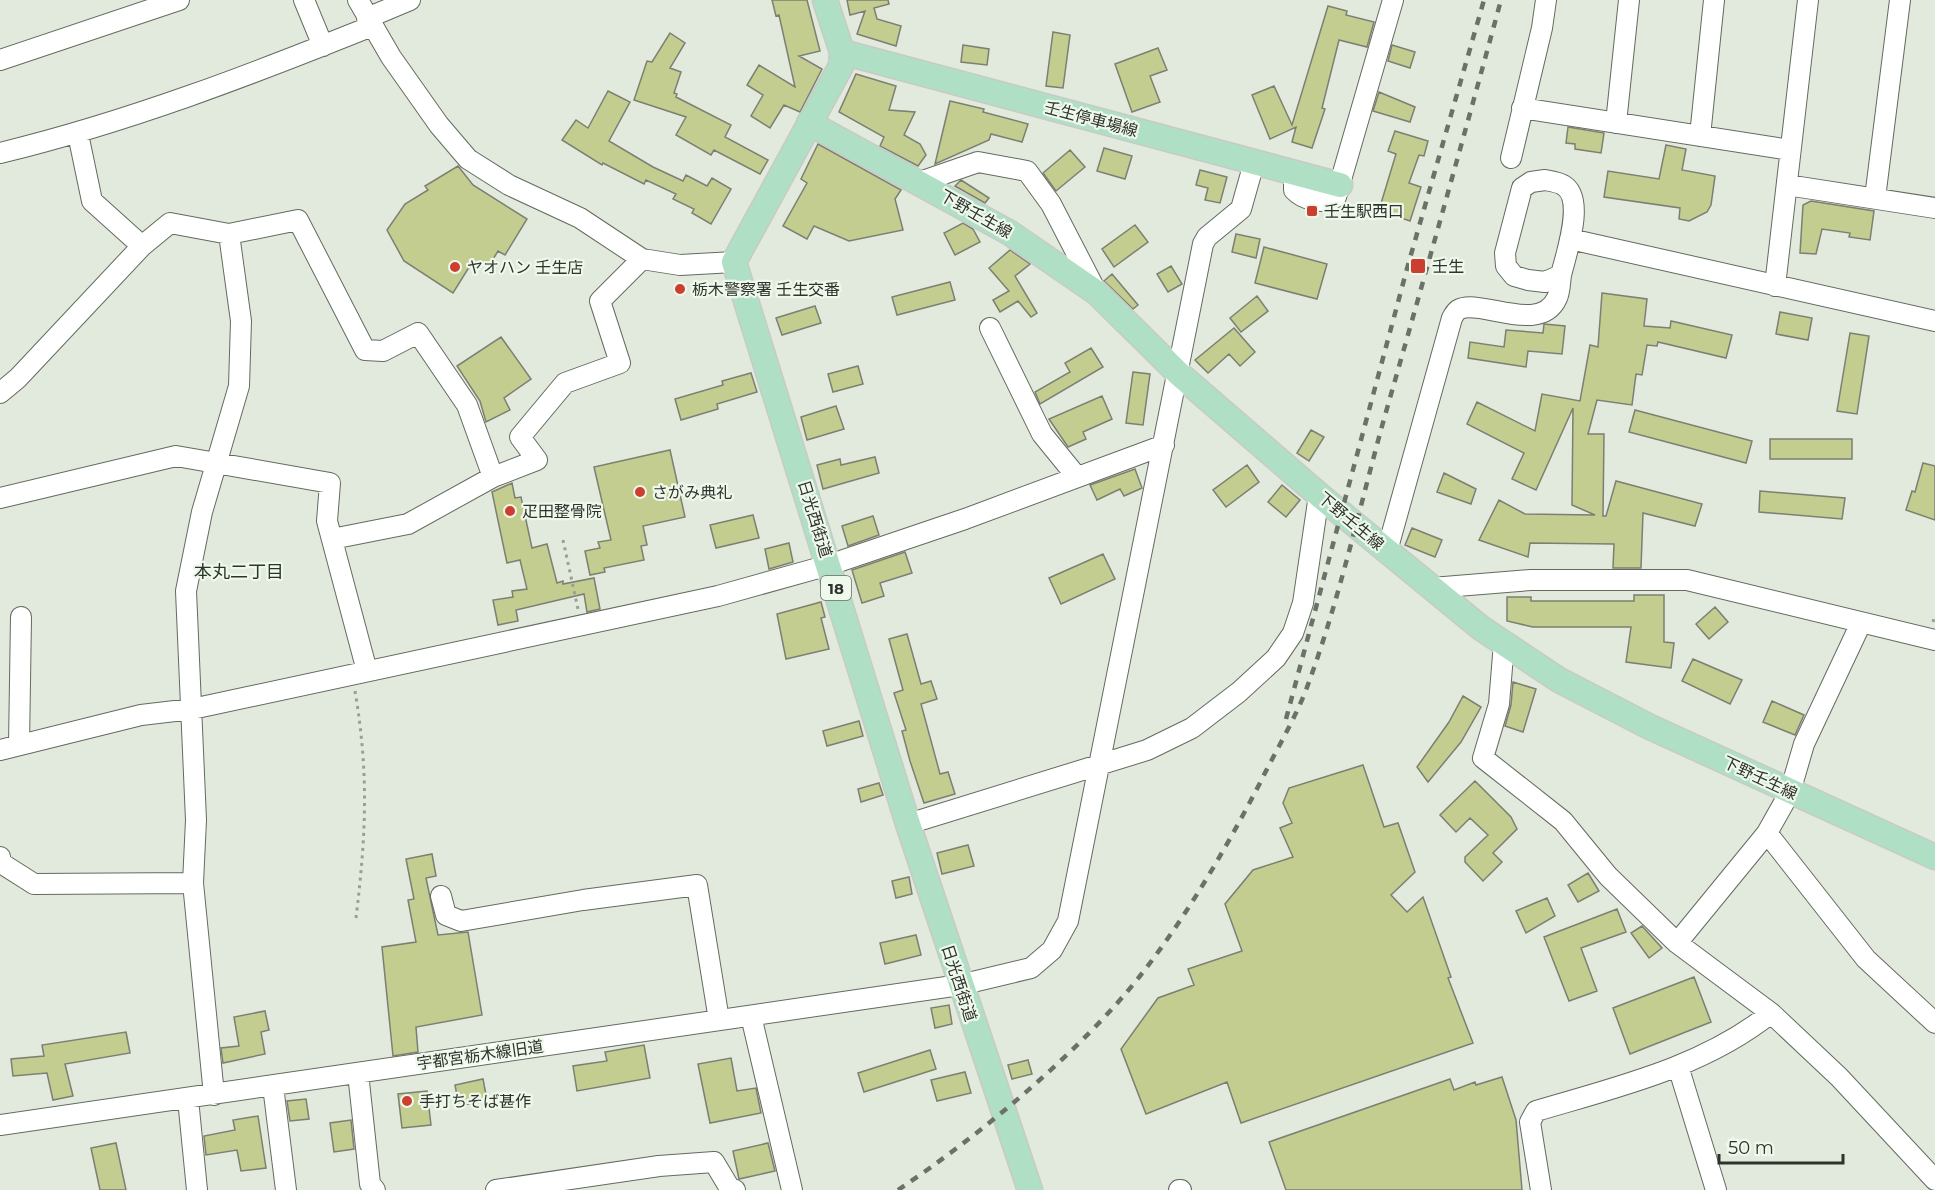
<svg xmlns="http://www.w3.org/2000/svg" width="1935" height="1190" font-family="Montserrat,'Noto Sans JP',sans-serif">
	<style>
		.building { fill: #c4cd90; stroke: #7c7f72; stroke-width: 1.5 }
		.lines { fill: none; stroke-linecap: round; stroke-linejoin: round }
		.minor-casing { stroke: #636b5f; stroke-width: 22 }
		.major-casing { stroke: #c9cac8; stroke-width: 27 }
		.path { stroke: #999f95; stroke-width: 3; stroke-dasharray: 3 4.5; stroke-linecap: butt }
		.minor { stroke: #fff; stroke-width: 20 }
		.major { stroke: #afdfc4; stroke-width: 24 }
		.rail { stroke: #6b7069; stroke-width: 4.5; stroke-dasharray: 8 8; stroke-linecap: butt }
		.poi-dot { fill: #cc3f30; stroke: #eef8eb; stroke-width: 2 }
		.labels { text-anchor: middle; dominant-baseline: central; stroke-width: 4.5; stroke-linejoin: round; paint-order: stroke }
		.shield { fill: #eef8eb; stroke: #686d66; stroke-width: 1.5 }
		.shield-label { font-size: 15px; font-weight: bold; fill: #2f322d }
		.street-label { font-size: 16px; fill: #2f322d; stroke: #eef8eb }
		.poi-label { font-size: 16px; fill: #2f322d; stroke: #eef8eb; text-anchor: start }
		.neighbourhood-label { font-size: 18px; fill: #2d352b; stroke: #eef8eb }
	</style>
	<rect width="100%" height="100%" fill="#e1eadd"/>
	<!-- building -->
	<path class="building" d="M 772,0 L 807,0 L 820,51 L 799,56 L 822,69 L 800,112 L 784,105 L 770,128 L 751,116 L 763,95 L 747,85 L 759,65 L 795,87 L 779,15 L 776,16 Z
		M 847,0 L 888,0 L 889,4 L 874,8 L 877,19 L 901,26 L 896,46 L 857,34 L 865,11 L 850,15 Z
		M 1328,6 L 1347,11 L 1346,15 L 1374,22 L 1367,47 L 1339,40 L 1322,108 L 1325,109 L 1312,148 L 1292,142 L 1296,127 L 1270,139 L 1252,95 L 1274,86 L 1292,125 Z
		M 1053,32 L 1070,35 L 1063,88 L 1046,86 Z
		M 670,33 L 685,43 L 670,68 L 681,72 L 674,93 L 677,94 L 676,97 L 731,125 L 725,137 L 768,160 L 760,174 L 714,150 L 711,155 L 676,135 L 686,117 L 634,100 L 647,61 L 652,62 Z
		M 963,45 L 989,49 L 987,65 L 961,62 Z
		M 1392,45 L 1415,52 L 1410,68 L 1388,61 Z
		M 1158,48 L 1167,70 L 1150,76 L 1160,102 L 1132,112 L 1115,64 Z
		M 856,74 L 896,86 L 889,110 L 915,112 L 904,135 L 920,144 L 926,155 L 918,166 L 880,146 L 884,137 L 839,112 Z
		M 608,91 L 630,102 L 609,141 L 653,167 L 683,181 L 686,175 L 707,186 L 712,178 L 731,189 L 711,224 L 692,213 L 694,209 L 673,199 L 676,194 L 646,180 L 644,184 L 603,163 L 602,165 L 562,140 L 576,120 L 588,128 Z
		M 1379,92 L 1415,107 L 1410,122 L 1373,111 Z
		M 950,101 L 984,109 L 983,112 L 1028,124 L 1022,142 L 991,134 L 989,140 L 935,164 Z
		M 1568,127 L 1604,133 L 1601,153 L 1575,149 L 1575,144 L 1566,143 Z
		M 1395,131 L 1428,141 L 1424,156 L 1419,155 L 1409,183 L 1421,187 L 1410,221 L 1379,210 L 1396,154 L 1388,151 Z
		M 818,144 L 901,190 L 895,199 L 903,230 L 849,241 L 814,226 L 807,239 L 783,226 L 807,183 L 801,179 Z
		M 1666,145 L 1686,149 L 1682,170 L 1715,176 L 1711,205 L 1707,212 L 1689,221 L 1679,219 L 1680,208 L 1604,197 L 1608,171 L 1659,179 Z
		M 1104,148 L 1132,156 L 1125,179 L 1097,171 Z
		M 1070,150 L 1085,167 L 1056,191 L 1043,173 Z
		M 458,166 L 473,185 L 527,219 L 505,255 L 498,251 L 489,266 L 482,261 L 478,268 L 471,264 L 453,293 L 404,261 L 387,230 L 405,204 L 428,190 L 425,186 Z
		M 1200,170 L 1227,177 L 1220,203 L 1205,200 L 1208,188 L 1196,185 Z
		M 961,180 L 989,198 L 985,203 L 955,186 Z
		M 1811,201 L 1874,211 L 1870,240 L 1849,237 L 1850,233 L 1822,229 L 1816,254 L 1800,253 L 1803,205 Z
		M 963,223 L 973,229 L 980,242 L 955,255 L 944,233 Z
		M 1135,225 L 1148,242 L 1114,267 L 1102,249 Z
		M 1236,234 L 1260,239 L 1256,258 L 1232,252 Z
		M 1264,247 L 1327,264 L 1317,299 L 1255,283 Z
		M 1010,250 L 1030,264 L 1015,276 L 1037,313 L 1031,317 L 1018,301 L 1000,312 L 993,300 L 1009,291 L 989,268 Z
		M 1171,266 L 1182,284 L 1168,292 L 1157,274 Z
		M 1112,274 L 1138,305 L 1133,309 L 1104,281 Z
		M 950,282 L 955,300 L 897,315 L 892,297 Z
		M 1602,293 L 1647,299 L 1644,326 L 1670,328 L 1671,321 L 1732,335 L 1726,358 L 1658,342 L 1657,346 L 1647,345 L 1642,375 L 1636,374 L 1632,405 L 1597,400 L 1588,434 L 1604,434 L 1603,516 L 1606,516 L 1616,481 L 1702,504 L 1695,526 L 1643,513 L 1641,568 L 1613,568 L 1614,544 L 1530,543 L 1528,557 L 1479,540 L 1499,500 L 1525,514 L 1595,515 L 1572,505 L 1573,408 L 1536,490 L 1512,479 L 1524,453 L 1467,424 L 1477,402 L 1535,431 L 1542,394 L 1580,401 L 1590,345 L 1598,347 Z
		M 1257,296 L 1268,311 L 1241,332 L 1230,318 Z
		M 815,306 L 821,323 L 782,335 L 776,318 Z
		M 1780,312 L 1812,318 L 1808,340 L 1776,334 Z
		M 1544,324 L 1565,326 L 1562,354 L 1528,351 L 1526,367 L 1468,358 L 1470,342 L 1504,347 L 1506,330 L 1543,333 Z
		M 1234,328 L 1255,352 L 1240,366 L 1229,354 L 1208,373 L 1195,360 Z
		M 1850,333 L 1869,336 L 1857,414 L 1837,411 Z
		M 501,337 L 531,379 L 504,398 L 510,410 L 486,422 L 480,401 L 457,366 Z
		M 1091,348 L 1103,367 L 1040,404 L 1035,392 L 1070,372 L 1065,363 Z
		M 858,366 L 863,384 L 833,392 L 828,374 Z
		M 1133,372 L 1150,374 L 1143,425 L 1126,423 Z
		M 751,373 L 757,392 L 717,404 L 718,409 L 681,420 L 675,399 L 723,385 L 722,381 Z
		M 1102,396 L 1112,419 L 1083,432 L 1086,439 L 1068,447 L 1049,419 Z
		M 836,406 L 844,429 L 807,440 L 801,417 Z
		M 1635,410 L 1752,441 L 1746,463 L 1629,432 Z
		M 1311,430 L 1324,437 L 1309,461 L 1297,453 Z
		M 1770,439 L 1852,439 L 1852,459 L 1770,459 Z
		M 670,450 L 685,517 L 643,526 L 647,545 L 641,546 L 644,560 L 604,568 L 605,572 L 590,575 L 585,551 L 600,548 L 598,542 L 611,540 L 594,467 Z
		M 875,457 L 879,473 L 823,489 L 817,465 L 840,459 L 841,465 Z
		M 1923,463 L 1935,466 L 1935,520 L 1906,510 L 1912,491 L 1915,492 Z
		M 1247,465 L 1259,482 L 1226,507 L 1213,490 Z
		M 1135,469 L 1142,488 L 1124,496 L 1120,489 L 1097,500 L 1090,485 Z
		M 1444,473 L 1476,489 L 1471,504 L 1437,492 Z
		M 512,483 L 515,498 L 521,497 L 532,548 L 547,544 L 557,583 L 563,581 L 563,584 L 594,578 L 600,609 L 587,612 L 584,594 L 516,610 L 518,621 L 498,625 L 493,600 L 513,597 L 512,591 L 527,589 L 520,560 L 507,563 L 492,492 Z
		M 1282,485 L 1300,500 L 1286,517 L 1268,502 Z
		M 1760,491 L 1845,498 L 1842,519 L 1759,512 Z
		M 753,515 L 759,538 L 716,548 L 710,525 Z
		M 873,516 L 879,535 L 848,546 L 842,526 Z
		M 1412,528 L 1442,540 L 1435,557 L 1405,545 Z
		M 789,543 L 793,562 L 769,569 L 765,549 Z
		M 905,552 L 912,573 L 880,583 L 884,596 L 862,603 L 852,570 Z
		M 1103,554 L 1115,579 L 1061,604 L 1049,578 Z
		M 1634,595 L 1664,595 L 1664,642 L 1674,643 L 1671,668 L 1626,662 L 1631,627 L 1533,627 L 1507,621 L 1507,597 L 1531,597 L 1531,601 L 1634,601 Z
		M 821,602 L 825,617 L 821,618 L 829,649 L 786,659 L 777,614 Z
		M 1715,607 L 1728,622 L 1709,639 L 1696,624 Z
		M 907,634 L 921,684 L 931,681 L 937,699 L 921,704 L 940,774 L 948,772 L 955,794 L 924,803 L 910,761 L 902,731 L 906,730 L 894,693 L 903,690 L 889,639 Z
		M 1693,659 L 1742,680 L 1730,704 L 1682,681 Z
		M 1513,682 L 1536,689 L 1523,732 L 1505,726 L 1511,705 Z
		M 1463,696 L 1481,707 L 1461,742 L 1428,782 L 1417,767 L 1449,722 Z
		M 1772,701 L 1804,715 L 1795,735 L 1763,722 Z
		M 859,721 L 863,736 L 827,746 L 823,731 Z
		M 1363,765 L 1384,827 L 1398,823 L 1415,872 L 1391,895 L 1407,912 L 1423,897 L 1451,977 L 1448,978 L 1473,1043 L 1241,1123 L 1227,1082 L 1146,1114 L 1121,1049 L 1158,998 L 1194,985 L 1188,969 L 1242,951 L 1225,904 L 1253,870 L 1293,857 L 1280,828 L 1292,823 L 1283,803 L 1289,788 Z
		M 1475,781 L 1511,817 L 1517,829 L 1493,853 L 1502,862 L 1483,881 L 1465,862 L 1465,857 L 1488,835 L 1470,818 L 1456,832 L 1440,815 Z
		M 879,783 L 883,795 L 861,802 L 858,789 Z
		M 968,845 L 974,866 L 942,874 L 937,853 Z
		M 432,854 L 436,876 L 426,878 L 438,935 L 468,932 L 482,1015 L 416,1027 L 418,1052 L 393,1056 L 382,947 L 416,942 L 408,900 L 414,899 L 406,859 Z
		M 1588,873 L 1599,891 L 1578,902 L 1568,885 Z
		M 909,877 L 912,894 L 896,898 L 892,881 Z
		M 1547,898 L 1555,916 L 1526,933 L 1516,911 Z
		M 1617,909 L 1626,932 L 1581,948 L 1597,991 L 1569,1001 L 1544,937 Z
		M 1642,926 L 1662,948 L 1649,958 L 1631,933 Z
		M 916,935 L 921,955 L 885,964 L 880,943 Z
		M 1694,977 L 1711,1022 L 1630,1054 L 1613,1008 Z
		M 949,1005 L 952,1024 L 935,1028 L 931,1008 Z
		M 265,1011 L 269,1030 L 261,1032 L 265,1054 L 223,1063 L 221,1048 L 239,1046 L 234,1017 Z
		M 126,1032 L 130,1053 L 65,1064 L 73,1096 L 53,1100 L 47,1073 L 13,1076 L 11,1059 L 44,1056 L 42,1045 Z
		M 644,1045 L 650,1078 L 577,1091 L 573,1066 L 607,1061 L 605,1052 Z
		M 930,1050 L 936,1069 L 864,1092 L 858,1073 Z
		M 731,1058 L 737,1091 L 756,1088 L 761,1113 L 710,1123 L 698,1064 Z
		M 1028,1060 L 1032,1074 L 1012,1079 L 1008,1065 Z
		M 965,1072 L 971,1093 L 937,1101 L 931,1080 Z
		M 1502,1077 L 1516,1120 L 1522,1190 L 1286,1190 L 1269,1142 L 1450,1079 L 1454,1090 L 1475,1082 L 1476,1085 Z
		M 483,1079 L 487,1100 L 459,1106 L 455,1085 Z
		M 427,1091 L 431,1125 L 402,1128 L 398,1094 Z
		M 306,1099 L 309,1119 L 290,1121 L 287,1101 Z
		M 258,1116 L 266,1168 L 241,1171 L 237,1150 L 206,1155 L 204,1136 L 235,1130 L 233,1120 Z
		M 351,1120 L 354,1149 L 334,1152 L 330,1123 Z
		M 116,1143 L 126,1190 L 100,1190 L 91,1148 Z
		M 768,1143 L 775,1171 L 739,1179 L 733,1151 Z"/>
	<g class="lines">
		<defs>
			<path id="minor" d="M 304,0 L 323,46
				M 358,0 L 391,57 L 439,125 L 468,159 L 509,185 L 580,218 L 642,259 L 680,265 L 734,262
				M 367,18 L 410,0
				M 0,60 L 179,0
				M 1522,108 L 1790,150
				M 1616,123 L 1629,0
				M 78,134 L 92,201 L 142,246
				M 1700,136 L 1714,0
				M 0,153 C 128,122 250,75 372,26
				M 1511,158 L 1542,28 L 1546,0
				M 1294,174 L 1294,190 C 1303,200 1324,205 1336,197 L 1393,0
				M 1545,180 C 1550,181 1558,182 1563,185 C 1586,198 1566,254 1561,275 L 1545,282 L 1528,280 L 1514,276 L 1506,266 L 1505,253 L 1522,188 L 1531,182 Z
				M 920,182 L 978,162 L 1027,171 L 1051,204 L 1097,293
				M 1787,185 L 1935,208
				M 1875,198 L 1900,0
				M 1570,239 L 1935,321
				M 1775,286 L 1808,0
				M 990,328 L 1042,434 L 1077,477
				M 0,393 L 18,378 L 142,246 L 170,223 L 229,234 L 298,220 L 365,350 L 383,351 L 418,333 L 467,405 L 493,477
				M 0,498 L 176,456 L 330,483 L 327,521 L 367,671
				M 332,539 L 408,524 L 493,477 L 537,460 L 520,437 L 565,383 L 620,363 L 600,301 L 642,259
				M 1387,551 L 1452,318 C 1454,315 1455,312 1458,310 C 1478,297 1540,336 1557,298 C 1560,292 1560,282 1561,275
				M 1432,588 L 1531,580 L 1687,580 L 1935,640
				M 1504,643 L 1499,704 L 1483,758 L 1563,821 L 1608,876 L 1677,943 L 1771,1013 L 1839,1077 L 1935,1180
				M 19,745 L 21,617
				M 0,750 L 141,715 L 192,709 L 718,596 L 829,565 L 965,519 L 1164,445
				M 908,824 L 1147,750 L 1192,728 L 1239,692 L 1276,658 L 1293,633 L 1303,603 L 1319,495
				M 1767,833 L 1866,959 L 1935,1023
				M 0,857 L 1,863 L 34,884 L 193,883
				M 441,896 L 446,915 L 461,921 L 583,900 L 697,885 L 719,1020
				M 1677,943 L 1767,833 L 1790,792 L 1804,744 L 1861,623
				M 751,1016 L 792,1190
				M 1678,1066 L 1716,1190
				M 358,1073 L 370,1184 L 375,1190
				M 273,1086 L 286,1190
				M 214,1095 L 193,883 L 196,820 L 186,591 L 202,512 L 239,386 L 241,321 L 229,234
				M 188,1099 L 197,1190
				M 0,1125 L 960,985 L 1031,968 L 1052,950 L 1068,921 L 1203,244 L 1207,237 L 1241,209 L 1254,163
				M 496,1190 L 659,1166 L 714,1162 L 729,1187 L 735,1190
				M 1179,1190 L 1181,1190
				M 1541,1190 L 1530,1122 L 1536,1111 C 1617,1087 1704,1067 1771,1013"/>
			<path id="major" d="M 825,0 L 842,52 L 841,66 L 734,262 L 908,824 L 1030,1190
				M 842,52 L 1340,185
				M 809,123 L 1010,233 L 1097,293 L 1179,374 L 1319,495 L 1481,628 L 1559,680 L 1650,727 L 1935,857"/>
		</defs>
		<!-- minor casing -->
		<use href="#minor" class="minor-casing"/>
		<!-- major casing -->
		<use href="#major" class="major-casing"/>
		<!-- path -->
		<path class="path" d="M 563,540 L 578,609
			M 1933,622 L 1935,615
			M 355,691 C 369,774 366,835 356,918"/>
		<!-- minor -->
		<use href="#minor" class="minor"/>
		<!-- major -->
		<use href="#major" class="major"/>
		<!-- rail -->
		<path class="rail" d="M 1286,719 L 1408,265 L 1484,0
			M 898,1190 C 979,1136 1080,1052 1140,976 C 1187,916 1225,850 1260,783 C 1275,752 1293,723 1306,690 C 1339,602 1359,509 1384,419 C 1424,279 1463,140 1501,0"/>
	</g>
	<!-- markers -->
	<g class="poi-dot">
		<rect x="1306" y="205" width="12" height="12" rx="3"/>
		<rect x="1410" y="258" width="16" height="16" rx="3"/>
		<circle cx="455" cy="267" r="6"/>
		<circle cx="680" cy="289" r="6"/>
		<circle cx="640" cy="492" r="6"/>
		<circle cx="510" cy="511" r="6"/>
		<circle cx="407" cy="1101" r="6"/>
	</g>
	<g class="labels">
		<!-- shield labels -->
		<rect class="shield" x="821" y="576" width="30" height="24" rx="4.5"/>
		<g class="shield-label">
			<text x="836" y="588">18</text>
		</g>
		<!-- street labels -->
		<g class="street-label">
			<text transform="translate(1091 119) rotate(15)">壬生停車場線</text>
			<text transform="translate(976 214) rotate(30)">下野壬生線</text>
			<text transform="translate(815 519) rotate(73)">日光西街道</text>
			<text transform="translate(1351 521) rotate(40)">下野壬生線</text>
			<text transform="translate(1760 778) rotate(25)">下野壬生線</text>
			<text transform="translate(959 983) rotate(72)">日光西街道</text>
			<text transform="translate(480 1055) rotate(-8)">宇都宮栃木線旧道</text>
		</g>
		<!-- poi labels -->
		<g class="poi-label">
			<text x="1324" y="211">壬生駅西口</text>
			<text x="1432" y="266">壬生</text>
			<text x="467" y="267">ヤオハン 壬生店</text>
			<text x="692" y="289">栃木警察署 壬生交番</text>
			<text x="652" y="492">さがみ典礼</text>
			<text x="522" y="511">疋田整骨院</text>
			<text x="419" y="1101">手打ちそば甚作</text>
		</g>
		<!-- neighbourhood labels -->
		<g class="neighbourhood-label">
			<text x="239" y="572">本丸二丁目</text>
		</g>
	</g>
	<!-- scale -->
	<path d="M1719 1154v9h124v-9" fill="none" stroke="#2f322d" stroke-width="3"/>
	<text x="1728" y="1154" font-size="18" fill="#2f322d" stroke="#eef8eb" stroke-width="4.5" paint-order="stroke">50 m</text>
</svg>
